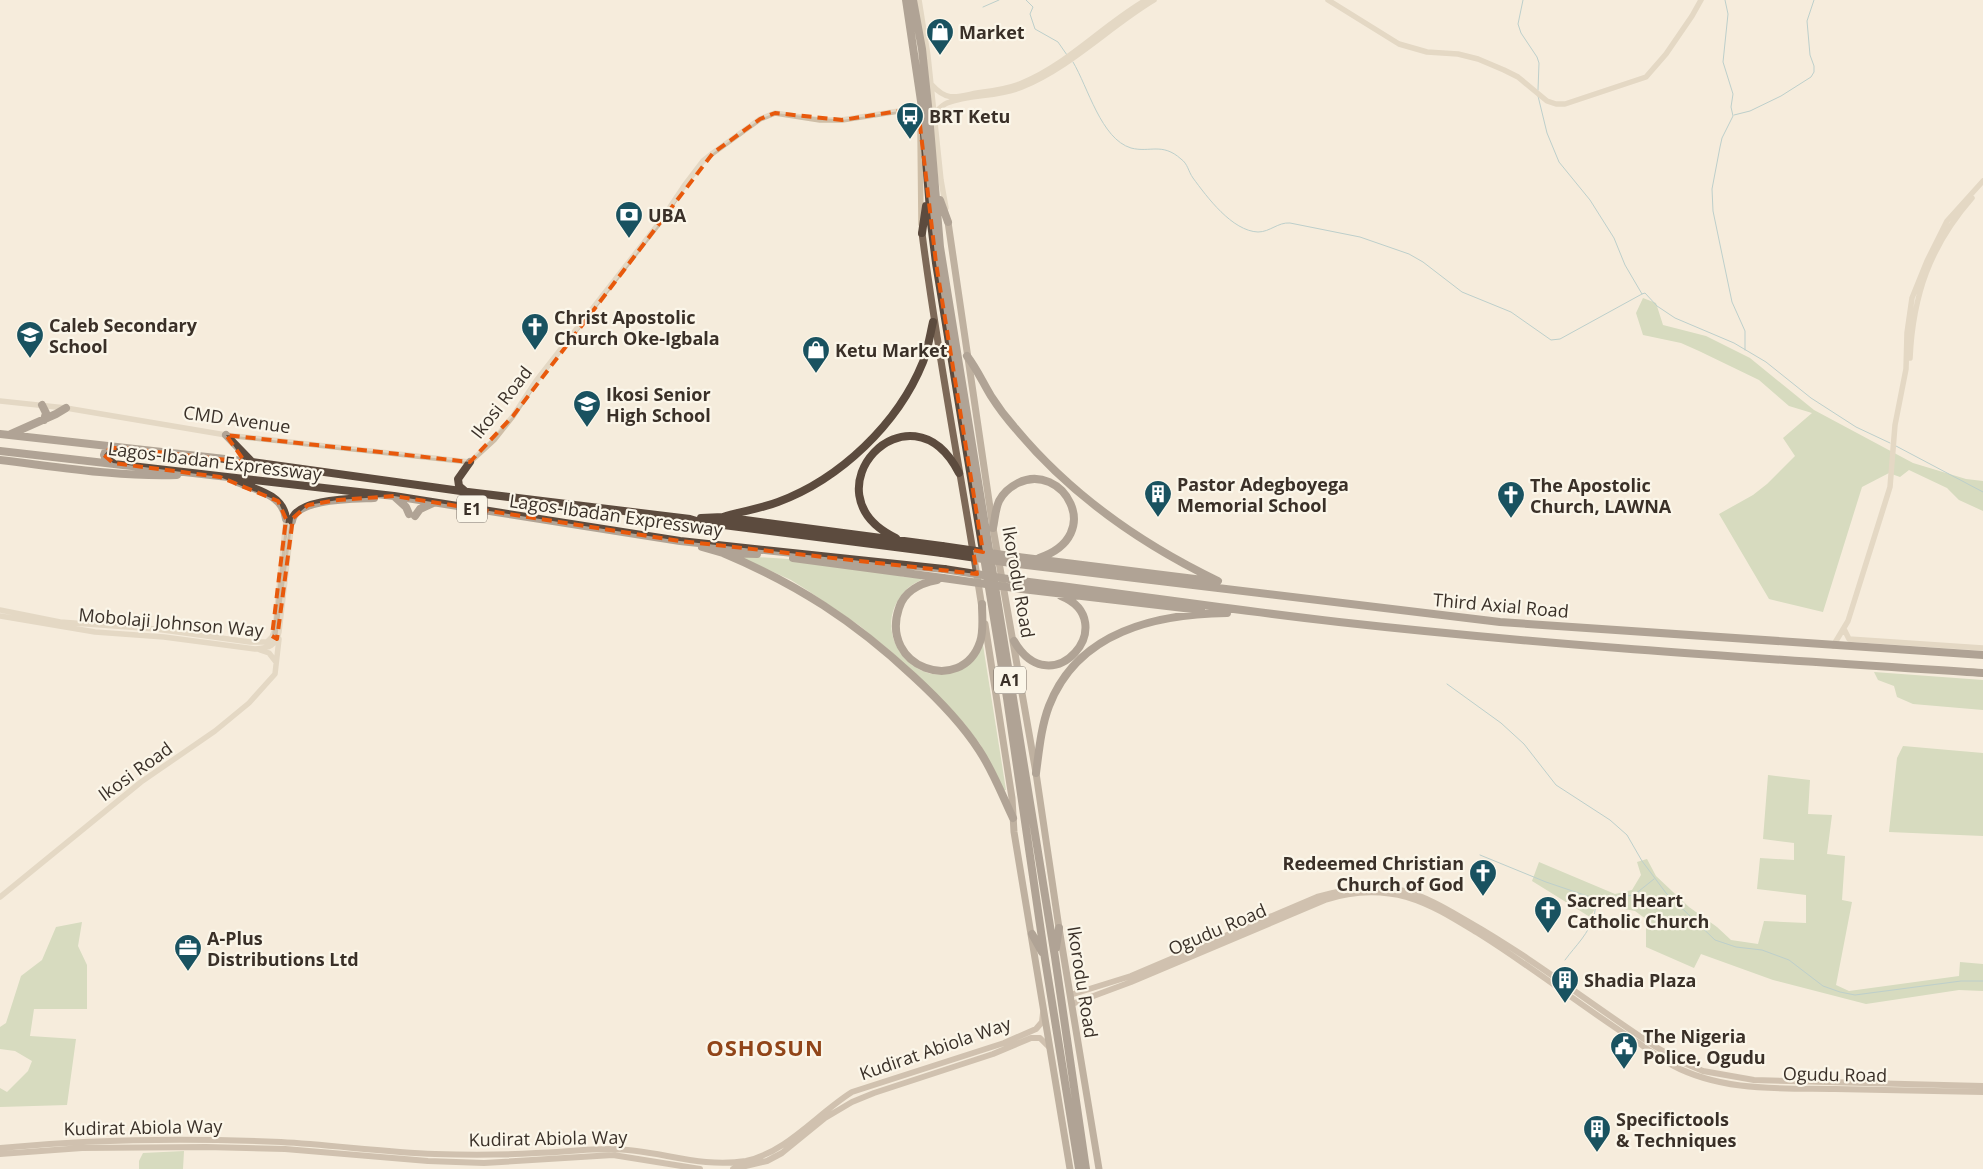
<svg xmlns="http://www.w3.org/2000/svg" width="1983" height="1169" font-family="'Open Sans',sans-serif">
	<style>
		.green { fill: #b1c59b }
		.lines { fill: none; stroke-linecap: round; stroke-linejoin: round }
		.stream { stroke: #78aab5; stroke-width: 1 }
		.tertiary { stroke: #cebea7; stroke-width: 5.5 }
		.secondary { stroke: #a28d78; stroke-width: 6 }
		.primary { stroke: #7d6958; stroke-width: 7 }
		.motorway { stroke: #5c4b3e; stroke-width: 8 }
		.motorway-bridge { stroke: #5c4b3e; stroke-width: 8 }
		.marked { fill: none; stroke: #e8590c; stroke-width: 4; stroke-dasharray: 10 6; stroke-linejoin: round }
		.labels { text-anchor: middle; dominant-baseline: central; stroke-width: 4.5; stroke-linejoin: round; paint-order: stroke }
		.shield { fill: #fbf6e9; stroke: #746b62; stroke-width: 1 }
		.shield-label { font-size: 16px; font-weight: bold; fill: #3a3028 }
		.poi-label { font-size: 18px; font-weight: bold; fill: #3a3028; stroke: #fbf6e9; text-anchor: start }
		.street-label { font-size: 18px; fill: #3a3028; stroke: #fbf6e9 }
		.district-label { font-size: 22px; font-weight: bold; letter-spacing: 1px; fill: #914519; stroke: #fbf6e9 }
	</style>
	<rect width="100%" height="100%" fill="#f5ecdc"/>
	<!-- green -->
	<path class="green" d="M 1643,298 L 1656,303 L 1663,325 L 1706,336 L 1750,358 L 1814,410 L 1913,463 L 1966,479 L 1983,481 L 1983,511 L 1959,500 L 1947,488 L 1909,470 L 1900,477 L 1889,473 L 1862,487 L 1823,612 L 1769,599 L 1719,514 L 1753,495 L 1767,484 L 1795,456 L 1783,438 L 1812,413 L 1789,406 L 1759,380 L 1699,351 L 1681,343 L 1643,335 L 1636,313 Z
		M 743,556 L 818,561 L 874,568 L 904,577 L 924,578 C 918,582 910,585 905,591 C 859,640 939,717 983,645 L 1006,790 L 1004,790 L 980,744 L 964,723 L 893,653 L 860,626 L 810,592 L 791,580 L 742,558 Z
		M 1874,672 L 1983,680 L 1983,710 L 1913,704 L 1897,697 L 1894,686 L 1878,680 Z
		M 1903,746 L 1983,753 L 1983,836 L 1889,832 L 1897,758 Z
		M 1768,775 L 1810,780 L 1808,814 L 1832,815 L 1827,854 L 1845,856 L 1842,900 L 1852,902 L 1836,985 L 1849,991 L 1959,976 L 1960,962 L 1983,964 L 1983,991 L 1959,990 L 1866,1004 L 1773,980 L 1701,954 L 1694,968 L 1646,947 L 1646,919 L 1635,911 L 1598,904 L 1590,917 L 1532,881 L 1539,862 L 1615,894 L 1632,890 L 1641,875 L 1637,862 L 1647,859 L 1656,876 L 1689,907 L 1717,927 L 1731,940 L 1758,944 L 1764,921 L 1806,923 L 1806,895 L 1757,889 L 1760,858 L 1794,860 L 1794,843 L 1763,839 Z
		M 82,922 L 78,946 L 87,965 L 87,1009 L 34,1009 L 30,1036 L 76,1039 L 67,1105 L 0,1107 L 0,1088 L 7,1092 L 28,1071 L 32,1061 L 15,1051 L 0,1049 L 0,1027 L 6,1023 L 21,976 L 42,960 L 56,927 Z
		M 184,1151 L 183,1169 L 139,1169 L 139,1161 L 143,1153 Z"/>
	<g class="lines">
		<!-- stream -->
		<path class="stream" d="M 1026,0 L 1033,7 L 1030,14 L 1035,29 L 1058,42 L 1067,55
			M 1523,0 L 1518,24 L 1521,33 L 1537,57 L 1539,63 L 1538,90
			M 1725,0 L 1728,14 L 1723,62 L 1733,94 L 1731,107 L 1733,116 L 1722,138 L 1720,147 L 1712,189 L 1713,211 L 1732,302 L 1745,331 L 1745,350
			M 983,7 L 999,0
			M 1073,62 C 1088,87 1101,139 1131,148 C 1150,153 1162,142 1181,159 C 1188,164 1188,171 1193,178 C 1207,197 1232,231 1258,232 C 1270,232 1278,222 1290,223 L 1360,237 L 1409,254 L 1423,262 L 1462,292 L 1511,312 L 1551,340 L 1560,339 L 1642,294
			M 1538,96 L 1547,133 L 1559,162 L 1590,200 L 1614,238 L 1625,265 L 1642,294 L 1645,293 L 1657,306 L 1675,318 L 1734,343 L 1766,362 L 1811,398 L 1856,427 L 1890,443
			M 1734,115 L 1750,111 L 1781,96 L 1811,77 L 1814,72 L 1814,66 L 1810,55 L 1807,21 L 1814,0
			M 1896,446 L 1983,492
			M 1447,684 L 1501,723 L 1524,744 L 1556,785 L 1610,820 L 1627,835 L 1642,861 L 1666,893 L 1715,940 L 1736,947 L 1762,950 L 1789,960 L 1823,986 L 1840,992 L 1855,995 L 1961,981 L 1983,981
			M 1480,855 L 1546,882 L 1596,899
			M 1565,960 C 1576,945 1589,934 1594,915 C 1596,909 1595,901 1600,896 L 1618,897 L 1634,895 L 1654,879"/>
		<!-- tertiary -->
		<path class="tertiary" d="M 919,0 L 928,56 L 941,180 L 946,208
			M 1328,0 L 1399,44 L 1427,52 L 1458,54 L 1478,59 L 1504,70 L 1518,77 L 1547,101 L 1556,104 L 1565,104 L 1646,77 L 1666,54 L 1692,16 L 1701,0
			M 932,85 C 947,102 957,97 977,93 C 992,91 1008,89 1022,83 C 1068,64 1103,25 1146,0
			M 935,113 C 939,109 942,105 947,103 C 971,94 998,97 1022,87 C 1071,67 1109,27 1154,0
			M 920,131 L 921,224
			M 1910,358 C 1913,295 1930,246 1972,198
			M 0,401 L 66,408 L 226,435 L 470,462 L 494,440 L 513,416 L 536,381 L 660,222 L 684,186 L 703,161 L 713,153 L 760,119 L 775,113 L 820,120 L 842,120 L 918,108
			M 0,610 L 60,622 L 156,629 L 250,642 L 267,642 L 272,637 L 275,629 L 286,519
			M 0,616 L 95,632 L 164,637 L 255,649 C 269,648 276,646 279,632 L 292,521
			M 1844,629 L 1849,639 L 1983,648
			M 1833,646 L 1848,621 L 1890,487 L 1895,425 L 1906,369 L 1907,333 L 1912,298 L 1927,261 L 1947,221 L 1983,181
			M 260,650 L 269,653 L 276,662
			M 0,897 L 141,782 L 215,731 L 249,703 L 275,674 L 279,639"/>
		<!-- secondary -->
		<path class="secondary" d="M 1070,995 L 1131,976 L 1317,897 C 1345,889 1375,884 1404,891 C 1427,897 1448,910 1469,922 C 1534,959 1593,1006 1656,1047 L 1684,1063 L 1703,1071 L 1754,1080 L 1983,1086
			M 1072,1004 L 1131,982 L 1325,900 C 1352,891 1380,890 1407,897 C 1434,905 1458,921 1481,935 C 1535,969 1584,1008 1637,1042 C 1649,1050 1660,1058 1672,1065 C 1722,1092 1781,1088 1835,1089 C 1885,1090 1934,1091 1983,1092
			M 0,1148 C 93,1139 188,1138 281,1142 C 333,1145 384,1152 435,1154 C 469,1155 503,1155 536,1153 C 561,1152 586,1149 611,1149 C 657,1149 699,1169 746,1161 C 787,1152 817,1114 852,1092 L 1004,1043 L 1036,1029 L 1042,1022 L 1043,1013
			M 0,1154 L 82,1148 L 206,1147 L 285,1149 L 428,1161 L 484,1163 L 613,1155 L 700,1169
			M 733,1169 L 767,1161 L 782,1153 L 825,1118 L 852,1102 L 874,1093 L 993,1054 L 1031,1038 L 1040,1038 L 1049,1047"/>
		<!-- primary -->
		<path class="primary" d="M 948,222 L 993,528 L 1036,773 L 1059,928 L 1099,1169
			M 922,233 C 938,359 963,483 982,608
			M 985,624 L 1012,798 L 1014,832 L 1070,1169"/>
		<!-- motorway -->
		<path class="motorway" d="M 906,0 L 922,108 L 931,223 L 936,263 L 1007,698 L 1045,959 L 1079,1169
			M 913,0 L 922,49 L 929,115 L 940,247 L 1055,957 L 1086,1169
			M 940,200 L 948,222
			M 922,233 L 926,206
			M 967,356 C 977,369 983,383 991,396 C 998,407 1007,419 1016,429 C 1071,495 1141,544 1218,581
			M 42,405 L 46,413 L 44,420
			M 0,434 L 252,462 L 468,492 L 690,519 L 700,522 L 942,553
			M 11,434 L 56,414 L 66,408
			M 226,435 L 252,462
			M 0,451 L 394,496 L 680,541 L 944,569
			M 0,460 C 59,467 118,477 177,475
			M 113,463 L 106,459 L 104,455 L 106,450 L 115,448
			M 237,482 C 255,489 284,495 286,519
			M 466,492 L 459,486 L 458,479 L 470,462
			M 395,497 L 406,507 L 409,514
			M 415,516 L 420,509 L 433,503
			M 723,517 C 741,511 760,509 778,502 C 840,479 898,424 923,362 C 928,349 930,335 933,322
			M 701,518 L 723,517 L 942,546
			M 292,521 C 295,498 355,499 374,498
			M 993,528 C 995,519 995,510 999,501 C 1003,493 1010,487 1018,483 C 1062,461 1107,535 1039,558
			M 896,538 C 802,493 910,377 959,473
			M 702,547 L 723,553 L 757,554
			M 723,553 C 797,584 854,621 913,676 C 937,698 961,722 979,750 C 993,771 1002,795 1013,818
			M 1018,557 L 1211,581
			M 793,558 L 943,578
			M 1018,564 L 1500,622 L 1983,655
			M 937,580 C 921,583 904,591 899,608 C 879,668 962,696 980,642 C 984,631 982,616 982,604
			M 1021,581 C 1127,594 1233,610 1339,622 C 1553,646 1768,659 1983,673
			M 1022,589 L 1201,610
			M 1014,641 C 1052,707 1123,621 1061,596
			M 1036,773 C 1039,751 1041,727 1049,706 C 1078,631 1156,614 1227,613
			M 1032,934 L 1042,952
			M 1056,948 L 1059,928"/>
		<!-- motorway-bridge -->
		<path class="motorway-bridge" d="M 942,546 L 1018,557
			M 942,553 L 1018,564
			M 944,569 L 1021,581
			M 943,578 L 1022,589"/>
	</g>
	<!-- marked area -->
	<path d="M0 0H1983V1169H0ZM 918,108 L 936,263 L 983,552 L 973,550 L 977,574 L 680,541 L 394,496 L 338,500 L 308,505 L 293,518 L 277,639 L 272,636 L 286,519 L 278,501 L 220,477 L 113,463 L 104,455 L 110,448 L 122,448 L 245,462 L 226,435 L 470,462 L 513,416 L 713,153 L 760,119 L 775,113 L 842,120 Z" fill="#f5ecdc" fill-opacity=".55" fill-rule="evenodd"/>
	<path class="marked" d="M 918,108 L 936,263 L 983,552 L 973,550 L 977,574 L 680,541 L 394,496 L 338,500 L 308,505 L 293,518 L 277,639 L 272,636 L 286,519 L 278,501 L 220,477 L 113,463 L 104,455 L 110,448 L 122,448 L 245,462 L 226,435 L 470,462 L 513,416 L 713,153 L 760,119 L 775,113 L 842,120 Z"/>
	<!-- icons -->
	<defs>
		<symbol id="shop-pin" viewBox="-11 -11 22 30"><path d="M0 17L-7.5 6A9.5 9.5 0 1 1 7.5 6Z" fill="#195260" stroke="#fbf6e9"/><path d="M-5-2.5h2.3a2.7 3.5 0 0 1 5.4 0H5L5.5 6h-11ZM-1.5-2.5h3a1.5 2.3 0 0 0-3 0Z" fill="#fff"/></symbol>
		<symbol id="bus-pin" viewBox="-11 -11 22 30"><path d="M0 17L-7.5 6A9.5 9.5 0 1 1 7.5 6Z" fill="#195260" stroke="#fbf6e9"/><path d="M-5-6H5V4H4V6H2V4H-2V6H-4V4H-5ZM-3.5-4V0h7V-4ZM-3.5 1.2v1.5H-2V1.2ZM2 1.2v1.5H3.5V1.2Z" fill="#fff"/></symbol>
		<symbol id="bank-pin" viewBox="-11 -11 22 30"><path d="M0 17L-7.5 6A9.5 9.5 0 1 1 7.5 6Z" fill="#195260" stroke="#fbf6e9"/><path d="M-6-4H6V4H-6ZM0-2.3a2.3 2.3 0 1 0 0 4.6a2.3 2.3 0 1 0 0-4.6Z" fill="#fff"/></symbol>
		<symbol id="church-pin" viewBox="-11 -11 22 30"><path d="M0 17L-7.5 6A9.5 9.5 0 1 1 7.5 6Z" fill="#195260" stroke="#fbf6e9"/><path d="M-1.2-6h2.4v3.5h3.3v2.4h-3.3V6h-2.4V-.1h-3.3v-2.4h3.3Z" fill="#fff"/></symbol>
		<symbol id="school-pin" viewBox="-11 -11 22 30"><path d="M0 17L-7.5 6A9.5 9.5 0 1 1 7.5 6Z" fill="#195260" stroke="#fbf6e9"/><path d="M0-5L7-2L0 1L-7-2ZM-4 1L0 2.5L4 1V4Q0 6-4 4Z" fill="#fff"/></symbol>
		<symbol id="building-pin" viewBox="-11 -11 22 30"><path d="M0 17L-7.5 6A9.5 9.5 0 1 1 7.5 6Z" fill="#195260" stroke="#fbf6e9"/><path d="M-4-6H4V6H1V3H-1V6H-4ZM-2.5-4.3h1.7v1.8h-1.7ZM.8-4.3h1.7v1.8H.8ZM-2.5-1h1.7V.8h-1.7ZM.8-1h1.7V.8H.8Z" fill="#fff"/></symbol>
		<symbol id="office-pin" viewBox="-11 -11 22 30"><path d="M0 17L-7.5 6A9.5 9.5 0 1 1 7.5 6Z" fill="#195260" stroke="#fbf6e9"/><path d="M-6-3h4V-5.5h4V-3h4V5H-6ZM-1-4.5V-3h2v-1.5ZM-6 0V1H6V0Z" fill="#fff"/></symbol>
		<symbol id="civic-pin" viewBox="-11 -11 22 30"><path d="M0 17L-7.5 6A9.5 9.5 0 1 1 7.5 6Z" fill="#195260" stroke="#fbf6e9"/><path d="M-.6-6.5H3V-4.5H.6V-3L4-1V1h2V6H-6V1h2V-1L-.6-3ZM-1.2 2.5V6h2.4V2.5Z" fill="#fff"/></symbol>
	</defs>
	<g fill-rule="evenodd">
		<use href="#shop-pin" x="924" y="16" width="32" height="43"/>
		<use href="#bus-pin" x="894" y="100" width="32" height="43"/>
		<use href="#bank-pin" x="613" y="199" width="32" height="43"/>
		<use href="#church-pin" x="519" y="311" width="32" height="43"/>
		<use href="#school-pin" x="14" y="319" width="32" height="43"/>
		<use href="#shop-pin" x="800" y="334" width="32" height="43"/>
		<use href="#school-pin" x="571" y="388" width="32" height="43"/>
		<use href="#building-pin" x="1142" y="478" width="32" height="43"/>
		<use href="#church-pin" x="1495" y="479" width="32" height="43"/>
		<use href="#church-pin" x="1467" y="857" width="32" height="43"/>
		<use href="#church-pin" x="1532" y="894" width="32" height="43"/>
		<use href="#office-pin" x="172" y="932" width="32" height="43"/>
		<use href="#building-pin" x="1549" y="964" width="32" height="43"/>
		<use href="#civic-pin" x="1608" y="1030" width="32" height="43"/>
		<use href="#building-pin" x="1581" y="1113" width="32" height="43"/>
	</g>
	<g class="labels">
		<!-- shield labels -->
		<g class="shield">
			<rect x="457" y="495.5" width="30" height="27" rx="4"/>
			<rect x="994" y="666.5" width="32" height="27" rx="4"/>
		</g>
		<g class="shield-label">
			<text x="472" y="509">E1</text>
			<text x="1010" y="680">A1</text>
		</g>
		<!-- poi labels -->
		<g class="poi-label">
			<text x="959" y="32">Market</text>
			<text x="929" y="116">BRT Ketu</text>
			<text x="648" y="215">UBA</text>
			<text x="554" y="317">Christ Apostolic<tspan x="554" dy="21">Church Oke-Igbala</tspan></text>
			<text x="49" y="325">Caleb Secondary<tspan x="49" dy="21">School</tspan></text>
			<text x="835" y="350">Ketu Market</text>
			<text x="606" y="394">Ikosi Senior<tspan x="606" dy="21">High School</tspan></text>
			<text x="1177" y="484">Pastor Adegboyega<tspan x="1177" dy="21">Memorial School</tspan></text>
			<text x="1530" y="485">The Apostolic<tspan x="1530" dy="21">Church, LAWNA</tspan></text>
			<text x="1464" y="863" text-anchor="end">Redeemed Christian<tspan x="1464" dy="21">Church of God</tspan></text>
			<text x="1567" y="900">Sacred Heart<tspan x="1567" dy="21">Catholic Church</tspan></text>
			<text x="207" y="938">A-Plus<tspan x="207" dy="21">Distributions Ltd</tspan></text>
			<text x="1584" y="980">Shadia Plaza</text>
			<text x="1643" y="1036">The Nigeria<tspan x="1643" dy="21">Police, Ogudu</tspan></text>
			<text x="1616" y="1119">Specifictools<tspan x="1616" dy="21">&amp; Techniques</tspan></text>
		</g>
		<!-- street labels -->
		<g class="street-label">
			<text transform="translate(501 402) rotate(-52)">Ikosi Road</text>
			<text transform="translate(237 419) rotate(8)">CMD Avenue</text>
			<text transform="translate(215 461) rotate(7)">Lagos-Ibadan Expressway</text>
			<text transform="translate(616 515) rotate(8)">Lagos-Ibadan Expressway</text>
			<text transform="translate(1019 582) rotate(80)">Ikorodu Road</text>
			<text transform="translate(1501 605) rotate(5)">Third Axial Road</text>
			<text transform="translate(171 622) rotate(5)">Mobolaji Johnson Way</text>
			<text transform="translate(135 771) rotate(-36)">Ikosi Road</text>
			<text transform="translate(1217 929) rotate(-23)">Ogudu Road</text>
			<text transform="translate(1083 982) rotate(81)">Ikorodu Road</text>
			<text transform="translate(935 1048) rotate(-19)">Kudirat Abiola Way</text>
			<text transform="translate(1835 1074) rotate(1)">Ogudu Road</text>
			<text transform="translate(143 1127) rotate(-1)">Kudirat Abiola Way</text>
			<text transform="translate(548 1138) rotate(-1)">Kudirat Abiola Way</text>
		</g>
		<!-- district labels -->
		<g class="district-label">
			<text x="765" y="1047">OSHOSUN</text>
		</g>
	</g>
</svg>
